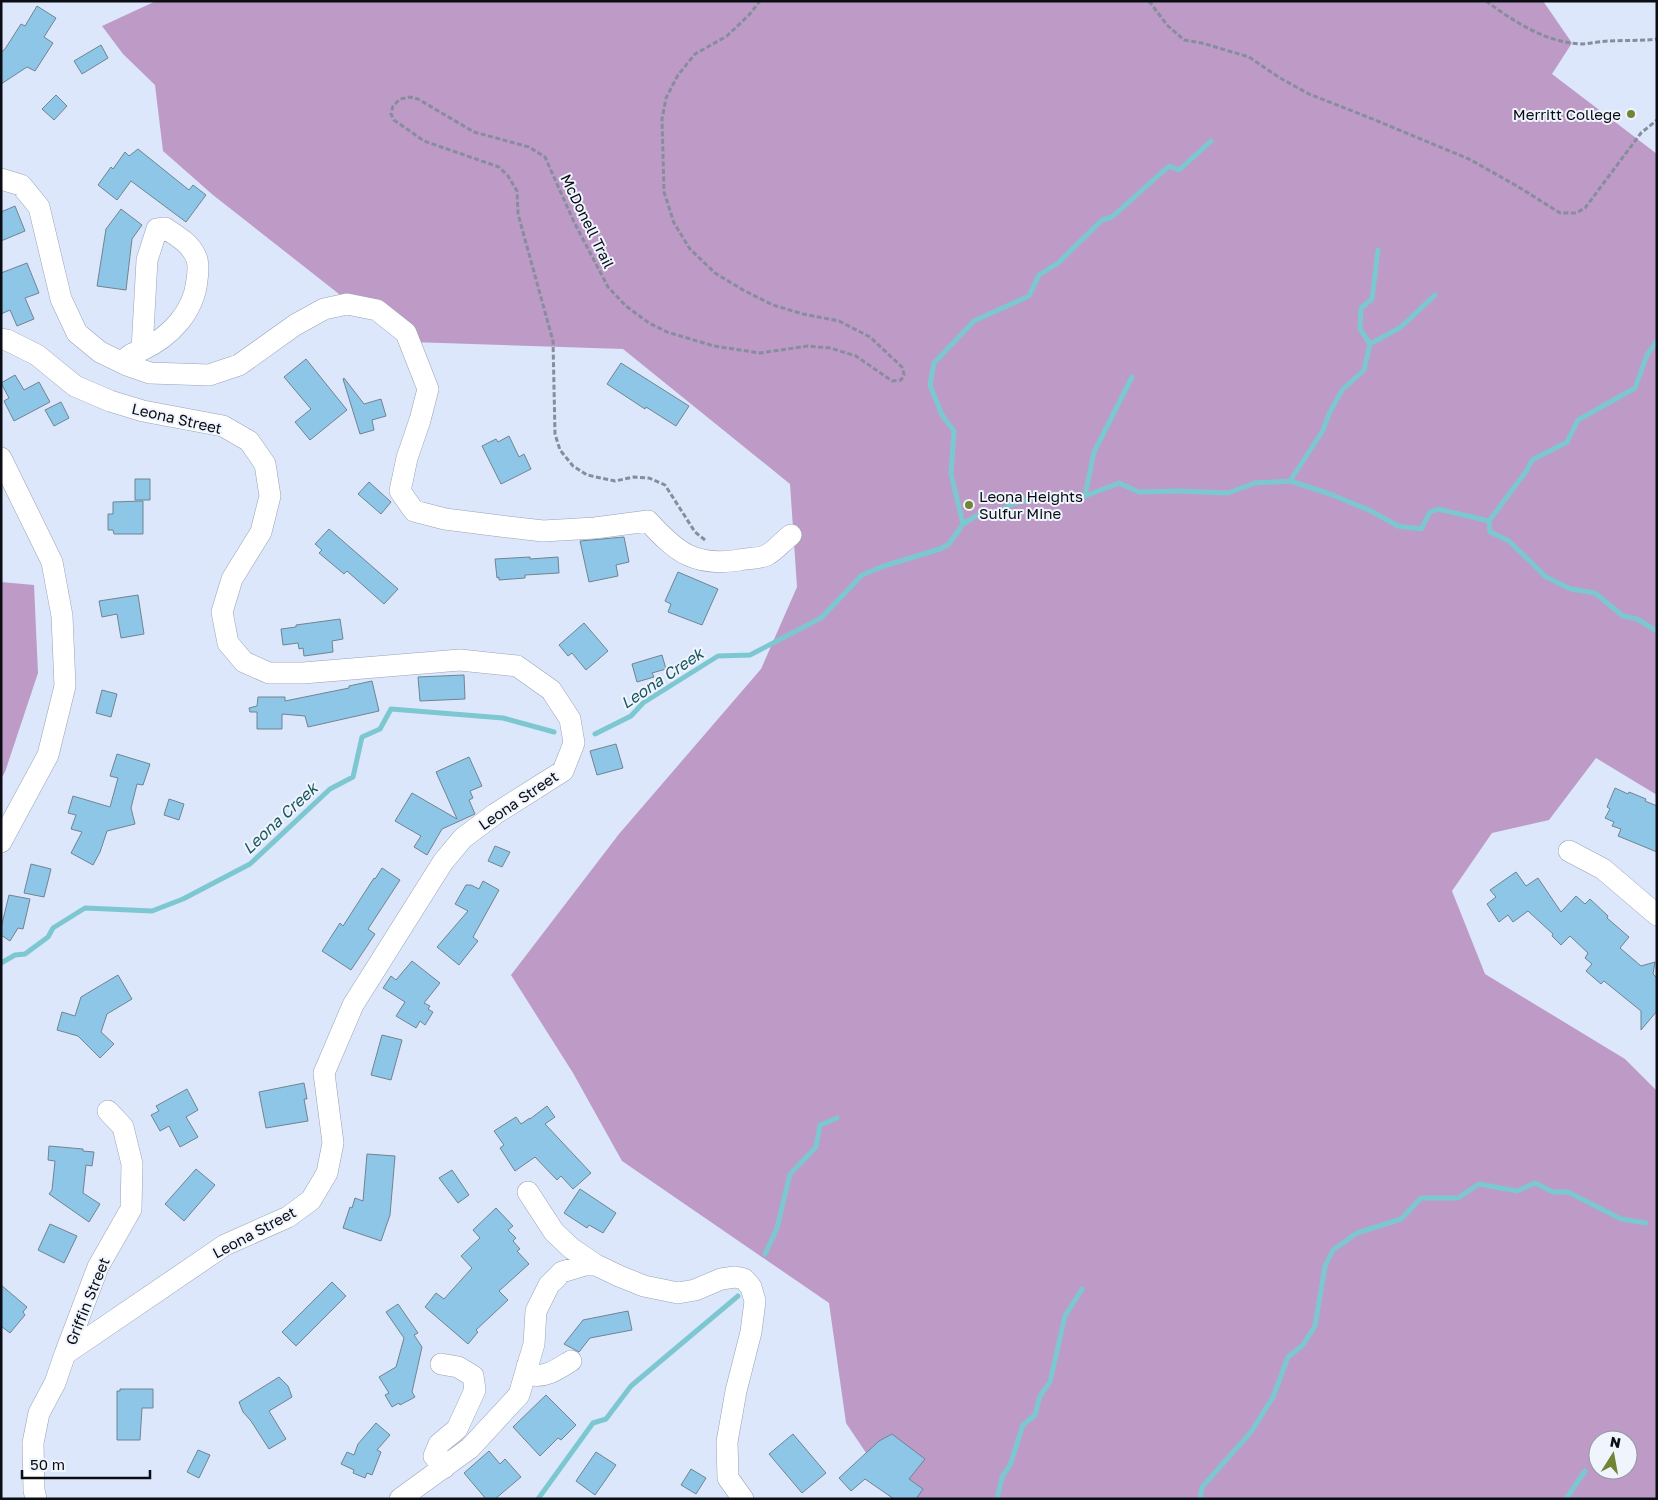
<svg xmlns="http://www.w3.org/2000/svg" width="1658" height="1500" font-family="'Golos Text',sans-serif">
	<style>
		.forest { fill: #be9ac7; fill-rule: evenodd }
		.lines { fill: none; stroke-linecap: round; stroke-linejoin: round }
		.stream { stroke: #7dc7d1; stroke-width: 5 }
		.building { fill: #8ec6e7; stroke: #708491 }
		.minor-casing { stroke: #98a3b6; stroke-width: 22 }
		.path { stroke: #868e9d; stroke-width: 3; stroke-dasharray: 5 2.5; stroke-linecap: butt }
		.minor { stroke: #fff; stroke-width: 21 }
		.poi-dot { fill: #728535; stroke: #f0f4fd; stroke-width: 2 }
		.labels { text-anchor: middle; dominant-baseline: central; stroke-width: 4; stroke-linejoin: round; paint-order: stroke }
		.poi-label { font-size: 15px; fill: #0a0d14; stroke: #f0f4fd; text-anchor: end }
		.street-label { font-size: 15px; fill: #0a0d14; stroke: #f0f4fd }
		.water-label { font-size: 16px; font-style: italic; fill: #18575e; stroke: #f0f4fd }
	</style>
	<rect width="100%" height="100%" fill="#dce7fc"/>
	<!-- forest -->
	<path class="forest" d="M 156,1 L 1543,1 L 1572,43 L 1552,74 L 1657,154 L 1657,795 L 1596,758 L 1549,820 L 1492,833 L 1452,891 L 1485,974 L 1625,1059 L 1657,1091 L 1657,1499 L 897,1499 L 846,1423 L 829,1303 L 622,1161 L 573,1073 L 511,975 L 619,834 L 761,669 L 797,587 L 790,484 L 623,349 L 411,342 L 353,305 L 213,195 L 163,151 L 155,85 L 123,54 L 102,26 ZM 1598,1440 L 1628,1440 L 1628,1470 L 1598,1470 Z
		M 1,582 L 34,585 L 38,673 L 5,772 L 1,779 Z"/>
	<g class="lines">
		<!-- stream -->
		<path class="stream" d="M 1370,344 L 1401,327 L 1435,295
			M 1290,481 L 1322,432 L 1330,412 L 1342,390 L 1364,370 L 1370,344 L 1360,329 L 1361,308 L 1372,299 L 1378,250
			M 1085,496 L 1094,452 L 1132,377
			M 1489,521 L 1527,470 L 1532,460 L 1567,442 L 1578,420 L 1635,388 L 1647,355 L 1657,341
			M 963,524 L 951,474 L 954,431 L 942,415 L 930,385 L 934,363 L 974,321 L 1029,296 L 1039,275 L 1058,263 L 1102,220 L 1112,217 L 1169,166 L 1179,170 L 1211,141
			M 595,734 L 631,716 L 643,703 L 718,656 L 750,655 L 821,618 L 862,575 L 884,566 L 940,549 L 949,544 L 963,524 L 976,516 L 995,513 L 1015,503 L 1039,497 L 1085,496 L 1119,483 L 1139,492 L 1179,491 L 1228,493 L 1255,483 L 1290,481 L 1330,494 L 1371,511 L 1398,526 L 1421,529 L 1430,512 L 1438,509 L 1489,521 L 1490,532 L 1509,541 L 1546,577 L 1571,589 L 1595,593 L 1623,616 L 1637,619 L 1657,631
			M 1,963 L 15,955 L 25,954 L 48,937 L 53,928 L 85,908 L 152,911 L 183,899 L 250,864 L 330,789 L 353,777 L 362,737 L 380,729 L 391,709 L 503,718 L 554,732
			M 765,1254 L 777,1228 L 790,1174 L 816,1147 L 820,1125 L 837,1118
			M 538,1499 L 593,1423 L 606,1419 L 631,1386 L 738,1296
			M 997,1499 L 1002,1477 L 1010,1465 L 1023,1425 L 1035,1415 L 1040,1396 L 1050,1382 L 1065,1316 L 1082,1289
			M 1200,1499 L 1202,1487 L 1251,1432 L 1273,1397 L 1288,1357 L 1303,1345 L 1315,1326 L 1325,1266 L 1333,1250 L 1357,1233 L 1401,1219 L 1421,1198 L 1458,1198 L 1479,1184 L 1517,1191 L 1535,1183 L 1553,1192 L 1568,1192 L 1621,1219 L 1646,1223
			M 1566,1499 L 1585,1471"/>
	</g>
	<!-- building -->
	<path class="building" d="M 37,6 L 56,18 L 44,37 L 53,43 L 35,71 L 27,67 L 1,84 L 1,52 L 5,49 L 21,24 L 25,26 Z
		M 101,45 L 108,58 L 82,74 L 74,61 Z
		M 56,95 L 67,106 L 54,120 L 42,109 Z
		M 138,149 L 189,190 L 193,185 L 206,195 L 186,222 L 131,181 L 117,200 L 98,185 L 111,167 L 113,169 L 125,152 L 129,156 Z
		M 15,206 L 25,231 L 1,241 L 1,212 Z
		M 121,209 L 142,225 L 132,239 L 126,290 L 97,286 L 106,229 Z
		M 27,263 L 39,293 L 25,298 L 34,319 L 17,326 L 10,310 L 1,314 L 1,273 Z
		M 306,359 L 347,410 L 310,440 L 295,422 L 311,409 L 284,377 Z
		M 621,363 L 689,406 L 676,426 L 646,407 L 645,409 L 607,384 Z
		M 15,375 L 24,390 L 39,382 L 50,402 L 14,421 L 4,401 L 9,398 L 1,383 Z
		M 344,378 L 364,404 L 381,399 L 386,416 L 372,420 L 374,430 L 360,434 L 343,379 Z
		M 61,402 L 69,418 L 54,426 L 45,410 Z
		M 509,436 L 519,457 L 524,454 L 531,469 L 501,484 L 482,446 L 496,439 L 498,442 Z
		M 135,479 L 150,479 L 150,500 L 135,500 Z
		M 369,482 L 391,502 L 381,514 L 358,494 Z
		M 143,501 L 143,534 L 114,534 L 113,530 L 108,530 L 108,514 L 113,514 L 113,502 Z
		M 329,529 L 398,589 L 384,604 L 347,571 L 344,574 L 319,553 L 322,550 L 315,544 Z
		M 624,537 L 629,562 L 616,565 L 618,576 L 589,582 L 580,541 Z
		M 530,557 L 530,559 L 558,557 L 559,573 L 525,575 L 525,578 L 499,580 L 499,577 L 497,578 L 495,559 Z
		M 678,572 L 718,589 L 702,625 L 668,612 L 671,604 L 665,601 Z
		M 138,595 L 144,634 L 121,638 L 117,614 L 102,617 L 99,601 Z
		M 340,619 L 343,639 L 332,641 L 333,652 L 304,656 L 303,648 L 299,649 L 298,643 L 283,645 L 281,629 L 296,627 L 296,625 Z
		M 584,623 L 608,651 L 586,670 L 572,653 L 568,656 L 559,645 Z
		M 662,655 L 666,669 L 652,673 L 654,677 L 637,682 L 632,664 Z
		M 464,675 L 465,699 L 420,701 L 418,677 Z
		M 372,681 L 379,711 L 308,727 L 305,716 L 282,714 L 282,729 L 257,729 L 257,712 L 250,712 L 249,708 L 257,706 L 258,697 L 285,697 L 285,701 L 349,688 L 349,686 Z
		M 102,690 L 117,694 L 111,717 L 96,713 Z
		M 616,744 L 623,768 L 597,775 L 590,751 Z
		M 117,754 L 150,764 L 143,785 L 137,784 L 131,808 L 135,824 L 107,831 L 100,852 L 93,865 L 71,853 L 82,832 L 71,829 L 76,815 L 68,813 L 73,796 L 110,807 L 118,778 L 110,776 Z
		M 469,757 L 482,786 L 470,791 L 473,798 L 469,800 L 475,814 L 442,829 L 427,855 L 414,847 L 421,836 L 395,821 L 412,793 L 457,819 L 436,772 Z
		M 1615,788 L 1628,794 L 1629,792 L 1646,799 L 1645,801 L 1657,806 L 1657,852 L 1618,836 L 1621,829 L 1612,826 L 1614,822 L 1605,818 L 1610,809 L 1607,807 Z
		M 169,799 L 184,804 L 179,820 L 164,815 Z
		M 495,846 L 510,852 L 502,867 L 488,861 Z
		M 31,864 L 51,869 L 44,897 L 24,893 Z
		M 382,868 L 400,880 L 368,929 L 375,934 L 351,970 L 322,951 L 340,923 L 343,926 L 374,878 L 375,879 Z
		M 1516,872 L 1526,886 L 1538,878 L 1561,912 L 1576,896 L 1585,904 L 1590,899 L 1608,916 L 1607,918 L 1629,937 L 1620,948 L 1641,966 L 1655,962 L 1653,974 L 1657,978 L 1657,1011 L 1641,1030 L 1641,1011 L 1604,981 L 1601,984 L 1586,971 L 1592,964 L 1585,958 L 1588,953 L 1570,936 L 1561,945 L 1552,936 L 1553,934 L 1528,911 L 1513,922 L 1508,915 L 1499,922 L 1487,904 L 1496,897 L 1490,890 Z
		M 483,881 L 499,890 L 473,937 L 478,941 L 459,965 L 437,947 L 468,911 L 455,904 L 466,885 L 471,885 L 479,889 Z
		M 9,895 L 30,899 L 23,929 L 18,928 L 10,941 L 1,935 L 1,928 Z
		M 412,961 L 440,983 L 424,1003 L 430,1006 L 428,1009 L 433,1012 L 425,1025 L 420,1021 L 416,1028 L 396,1016 L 405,1002 L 383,988 L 391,976 L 396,980 Z
		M 118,975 L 132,999 L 107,1014 L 101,1032 L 114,1044 L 100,1058 L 78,1036 L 57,1030 L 62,1012 L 75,1016 L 81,997 Z
		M 382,1035 L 402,1040 L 391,1080 L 371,1075 Z
		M 304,1083 L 307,1099 L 304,1099 L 308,1121 L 266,1128 L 259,1092 Z
		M 187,1089 L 198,1110 L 186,1117 L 198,1137 L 180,1147 L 169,1126 L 160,1131 L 151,1115 L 159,1111 L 156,1106 Z
		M 547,1106 L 555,1117 L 545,1124 L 591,1173 L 573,1189 L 561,1176 L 557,1180 L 535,1157 L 515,1171 L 500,1148 L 504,1145 L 494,1131 L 516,1117 L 521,1124 L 530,1118 L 530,1119 Z
		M 49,1146 L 83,1149 L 83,1151 L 94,1152 L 92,1166 L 86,1165 L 83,1193 L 100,1204 L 89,1222 L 49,1194 L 52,1190 L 55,1161 L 48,1160 Z
		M 367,1154 L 395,1156 L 390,1215 L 381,1241 L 343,1228 L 350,1207 L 352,1208 L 355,1198 L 363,1201 Z
		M 196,1169 L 215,1185 L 184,1221 L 165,1204 Z
		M 452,1170 L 469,1195 L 458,1203 L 439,1178 Z
		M 580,1189 L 616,1213 L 603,1233 L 589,1225 L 587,1228 L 564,1213 Z
		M 496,1208 L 513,1226 L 508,1230 L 516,1238 L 513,1241 L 520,1249 L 517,1251 L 529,1264 L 499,1291 L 508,1300 L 476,1330 L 478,1332 L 468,1344 L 425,1307 L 436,1293 L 444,1299 L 472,1268 L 461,1256 L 480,1238 L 473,1230 Z
		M 50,1224 L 77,1236 L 64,1263 L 38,1250 Z
		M 332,1282 L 346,1296 L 296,1346 L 282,1332 Z
		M 1,1285 L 27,1307 L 23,1312 L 25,1315 L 10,1333 L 1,1326 Z
		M 398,1304 L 418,1333 L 414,1335 L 422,1347 L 412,1392 L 415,1397 L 400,1405 L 399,1403 L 392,1407 L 385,1395 L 389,1393 L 379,1377 L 396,1367 L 404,1338 L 386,1312 Z
		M 628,1311 L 632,1330 L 590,1338 L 579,1352 L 564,1344 L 583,1320 Z
		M 279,1377 L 288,1386 L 292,1397 L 269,1411 L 286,1439 L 269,1449 L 251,1421 L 243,1412 L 239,1402 Z
		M 120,1389 L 153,1389 L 153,1408 L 142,1408 L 140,1440 L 117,1440 L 117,1391 L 120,1391 Z
		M 546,1395 L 576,1425 L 561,1440 L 558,1438 L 540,1456 L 513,1427 Z
		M 376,1423 L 390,1435 L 377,1450 L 381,1452 L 372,1475 L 367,1473 L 365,1478 L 353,1473 L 354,1470 L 341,1464 L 347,1452 L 354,1455 L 358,1444 Z
		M 793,1434 L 826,1473 L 802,1493 L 769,1454 Z
		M 892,1434 L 925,1459 L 909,1479 L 923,1489 L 916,1499 L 894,1499 L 865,1479 L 851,1491 L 839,1478 L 879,1441 Z
		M 198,1450 L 210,1455 L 199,1478 L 187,1472 Z
		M 489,1451 L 500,1464 L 505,1459 L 521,1477 L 495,1499 L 486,1499 L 464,1473 Z
		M 596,1452 L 616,1465 L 595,1495 L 576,1481 Z
		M 691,1469 L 706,1478 L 696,1494 L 681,1485 Z"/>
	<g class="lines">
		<defs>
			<path id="minor" d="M 1,179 L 21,185 L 39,207 L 61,299 L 77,333 L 100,352 L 127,365 L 150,373 L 209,375 L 239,365 L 295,325 L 324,309 L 347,304 L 377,310 L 406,333 L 428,389 L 420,420 L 407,458 L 400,491 L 414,511 L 445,519 L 508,527 L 543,531 L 595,528 L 648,521 C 677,553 695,567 740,560 C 748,558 759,559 767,555 C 775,551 783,541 791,535
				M 1,339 L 7,340 L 37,355 L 75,386 L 110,401 L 143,411 L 223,426 L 249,441 L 265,464 L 270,496 L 261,532 L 232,579 L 222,612 L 228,643 L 244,662 L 269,673 L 303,673 L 460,660 L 517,666 L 551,690 L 570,719 L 574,743 L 563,771 L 495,814 L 463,838 L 443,862 L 353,1005 L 324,1073 L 333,1143 L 327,1173 L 311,1200 L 288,1217 L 225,1245 L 65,1354 L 55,1383 L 39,1413 L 33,1443 L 34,1490 L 36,1499
				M 121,362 L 132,354 L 142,350 L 147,260 L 157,229 L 165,228 C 177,236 190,243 196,257 C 199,263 198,273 197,280 C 194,312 170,337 142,350
				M 1,458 L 52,562 L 62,616 L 65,686 L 48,755 L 1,842
				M 1569,851 L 1603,869 L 1657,915
				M 528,1192 L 554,1232 L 571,1248 L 596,1265
				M 65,1354 L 98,1267 L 131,1209 L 132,1164 L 123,1127 L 108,1111
				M 441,1364 L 458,1367 L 473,1376 L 475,1390 L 457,1429 L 439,1444 L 434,1456 L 444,1468
				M 527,1366 L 532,1375 C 546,1378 559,1368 571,1361
				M 400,1499 L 470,1448 L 519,1395 L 534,1344 L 536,1311 L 549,1285 L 562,1272 L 585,1265 L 596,1265 L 619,1276 L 644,1286 L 678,1293 L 695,1290 L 721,1279 L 735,1277 L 744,1279 L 751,1287 L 755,1301 L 751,1332 L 736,1391 L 727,1442 L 728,1478 L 743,1499"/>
		</defs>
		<!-- minor casing -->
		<use href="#minor" class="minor-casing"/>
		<!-- path -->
		<path class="path" d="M 1149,1 L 1167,25 L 1184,40 L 1202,43 L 1249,57 L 1280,78 L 1309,94 L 1375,120 L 1469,159 L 1517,186 L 1560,213 L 1576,213 L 1585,208 L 1641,133 L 1657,120
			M 1486,1 C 1513,21 1545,42 1580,44 C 1590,44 1600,41 1610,41 C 1626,40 1641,41 1657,39
			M 705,540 L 695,532 L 665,485 L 649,478 L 634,477 L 615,481 L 587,475 L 573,466 L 560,450 L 555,434 L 553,341 L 518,214 L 517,191 L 508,176 L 499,167 L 424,141 L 394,120 L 391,114 L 393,106 L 400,99 L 410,97 L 418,99 L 474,132 L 529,147 L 545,157 L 574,222 L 608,287 L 626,306 L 649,323 L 667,332 L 714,346 L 760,353 L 808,346 L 830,348 L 856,356 L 892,381 L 901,380 L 904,375 L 902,367 L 870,337 L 839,321 L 803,314 L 773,305 L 743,290 L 715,273 L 690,249 L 674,223 L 664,192 L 662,119 L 666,98 L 678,75 L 695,54 L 727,36 L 749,15 L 760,1"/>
		<!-- minor -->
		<use href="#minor" class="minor"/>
	</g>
	<!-- markers -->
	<g class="poi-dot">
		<circle cx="1631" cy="114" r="5"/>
		<circle cx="969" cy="505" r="5"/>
	</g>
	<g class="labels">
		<!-- poi labels -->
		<g class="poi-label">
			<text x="1621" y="114">Merritt College</text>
			<text x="979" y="496" text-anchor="start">Leona Heights<tspan x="979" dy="17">Sulfur Mine</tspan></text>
		</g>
		<!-- street labels -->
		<g class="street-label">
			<text transform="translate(588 221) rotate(64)">McDonell Trail</text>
			<text transform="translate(177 418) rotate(13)">Leona Street</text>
			<text transform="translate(518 800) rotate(-34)">Leona Street</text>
			<text transform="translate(254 1232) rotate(-28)">Leona Street</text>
			<text transform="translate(87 1301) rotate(-68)">Griffin Street</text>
		</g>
		<!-- water labels -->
		<g class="water-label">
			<text transform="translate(662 678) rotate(-34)">Leona Creek</text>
			<text transform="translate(280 818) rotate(-43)">Leona Creek</text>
		</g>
	</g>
	<!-- border -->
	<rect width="1658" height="1500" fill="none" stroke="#0a0d14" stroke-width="5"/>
	<!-- north arrow -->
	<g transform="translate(1613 1455) rotate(11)"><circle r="24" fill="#f0f4fd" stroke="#9498a0"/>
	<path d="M0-4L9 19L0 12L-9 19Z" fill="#728535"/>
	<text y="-8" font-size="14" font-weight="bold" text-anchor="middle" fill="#0a0d14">N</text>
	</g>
	<!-- scale -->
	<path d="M22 1470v8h128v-8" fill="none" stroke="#0a0d14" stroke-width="2.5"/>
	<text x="30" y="1470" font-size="15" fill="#0a0d14" stroke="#f0f4fd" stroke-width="4" paint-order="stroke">50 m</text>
</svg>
